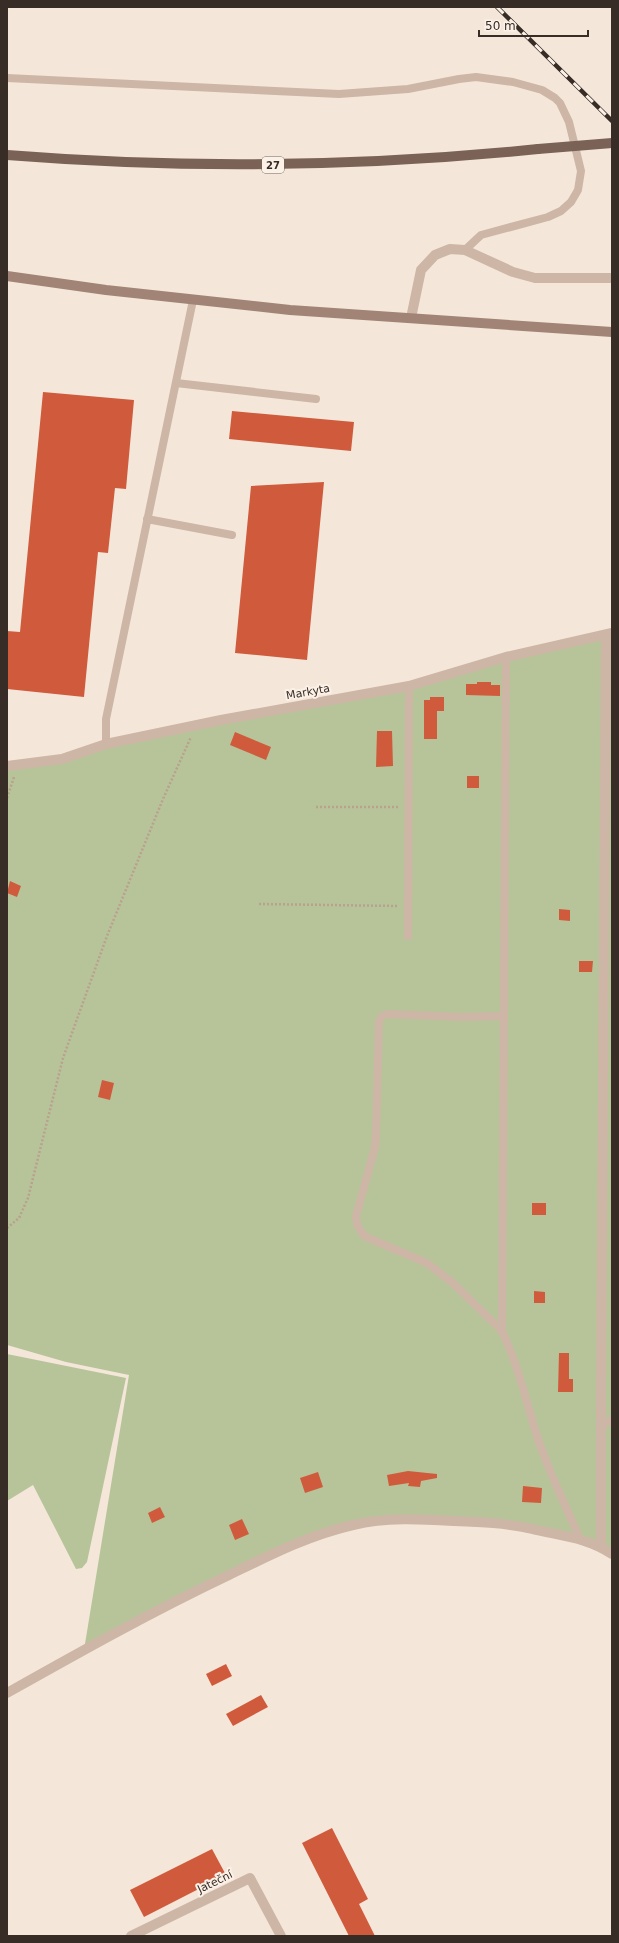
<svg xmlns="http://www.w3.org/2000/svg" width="619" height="1943" font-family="'DejaVu Sans',sans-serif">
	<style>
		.green { fill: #b7c499 }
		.building { fill: #d05b3c }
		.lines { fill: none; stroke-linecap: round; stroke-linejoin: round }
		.path { stroke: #b9a08f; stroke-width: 2.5; stroke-dasharray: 2 2; stroke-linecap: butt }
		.lane { stroke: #cdb6a5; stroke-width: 8 }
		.street { stroke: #cdb6a5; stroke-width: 10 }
		.secondary { stroke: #a18476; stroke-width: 10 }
		.primary { stroke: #7b6257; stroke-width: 10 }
		.rail-casing { stroke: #382c27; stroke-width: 4.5 }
		.rail { stroke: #fbf1e7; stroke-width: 3; stroke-dasharray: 9; stroke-linecap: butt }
		.primary-bridge { stroke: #7b6257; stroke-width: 10 }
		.labels { text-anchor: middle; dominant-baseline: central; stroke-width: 4; stroke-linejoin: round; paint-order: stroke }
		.shield { fill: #fbf1e7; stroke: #726761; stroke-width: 1 }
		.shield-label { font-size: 10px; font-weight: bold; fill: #382c27 }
		.street-label { font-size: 11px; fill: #382c27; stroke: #fbf1e7 }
	</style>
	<rect width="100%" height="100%" fill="#f4e7da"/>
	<!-- green -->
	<path class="green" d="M 612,633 L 612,1553 L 509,1524 L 410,1519 L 319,1534 L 84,1650 L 129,1375 L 66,1362 L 7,1345 L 7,766 L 18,765 L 106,744 L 409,686 Z
		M 7,1354 L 126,1378 L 87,1562 L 82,1568 L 76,1569 L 33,1485 L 7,1501 Z"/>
	<!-- building -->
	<path class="building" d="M 43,392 L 134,400 L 126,489 L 115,488 L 108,553 L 98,552 L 84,697 L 7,689 L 7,631 L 20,632 Z
		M 232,411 L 354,422 L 351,451 L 229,439 Z
		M 324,482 L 307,660 L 235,653 L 251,486 Z
		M 477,682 L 491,682 L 491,685 L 500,685 L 500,696 L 466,695 L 466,684 L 477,684 Z
		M 430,697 L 444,697 L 444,711 L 437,711 L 437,739 L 424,739 L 424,700 L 430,700 Z
		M 377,731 L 392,731 L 393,766 L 376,767 Z
		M 235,732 L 271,747 L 266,760 L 230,745 Z
		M 467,776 L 479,776 L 479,788 L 467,788 Z
		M 10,881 L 21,886 L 17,897 L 7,893 Z
		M 559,909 L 570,910 L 570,921 L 559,920 Z
		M 579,961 L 593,961 L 592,972 L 579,972 Z
		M 102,1080 L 114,1083 L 110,1100 L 98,1097 Z
		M 532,1203 L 546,1203 L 546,1215 L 532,1215 Z
		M 534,1291 L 545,1292 L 545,1303 L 534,1303 Z
		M 559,1353 L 569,1353 L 569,1379 L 573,1379 L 573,1392 L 558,1392 Z
		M 408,1471 L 437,1474 L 437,1478 L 421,1481 L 420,1487 L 408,1486 L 409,1483 L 389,1486 L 387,1475 Z
		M 318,1472 L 323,1487 L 305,1493 L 300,1478 Z
		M 523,1486 L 542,1488 L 541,1503 L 522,1502 Z
		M 160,1507 L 165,1517 L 152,1523 L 148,1513 Z
		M 242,1519 L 249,1534 L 235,1540 L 229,1525 Z
		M 226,1664 L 232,1676 L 212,1686 L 206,1674 Z
		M 261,1695 L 268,1707 L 233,1726 L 226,1714 Z
		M 332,1828 L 368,1899 L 359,1904 L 375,1936 L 349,1936 L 302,1843 Z
		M 212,1849 L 226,1875 L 144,1917 L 130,1890 Z"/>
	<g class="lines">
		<!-- path -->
		<path class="path" d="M 7,798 L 14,777
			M 316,807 L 398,807
			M 259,904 L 398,906
			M 7,1228 L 19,1218 L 28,1198 L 63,1058 L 107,936 L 163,799 L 191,737"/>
		<!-- lane -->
		<path class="lane" d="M 7,78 L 339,94 L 408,89 L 459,79 L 476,77 L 513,82 L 542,90 L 555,98 L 560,103 L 569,122 L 581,171 L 578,190 L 571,202 L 561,211 L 548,217 L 481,235 L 465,250
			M 176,383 L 316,399
			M 147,519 L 232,535
			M 506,657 L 502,1331 C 517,1363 525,1396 535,1430 C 546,1466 564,1502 579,1537
			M 106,744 L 106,719 L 193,300
			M 408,936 L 409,686
			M 502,1331 L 453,1283 L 427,1263 L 366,1237 C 359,1231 356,1225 356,1216 L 375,1147 L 376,1134 L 379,1021 L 382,1016 L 388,1014 L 462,1017 L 504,1016
			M 601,1425 L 612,1420"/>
		<!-- street -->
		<path class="street" d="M 411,318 L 421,270 L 435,255 L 450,249 L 465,250 L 513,272 L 535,278 L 612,278
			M 7,766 L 62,759 L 106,744 L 221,720 L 409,686 L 506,657 L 612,633
			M 601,1547 L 601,1384 L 606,635
			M 7,1693 C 80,1652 153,1611 229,1575 C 270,1555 309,1535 353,1525 C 387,1517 420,1519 454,1521 C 481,1522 506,1523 532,1529 C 561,1536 586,1537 612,1554
			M 131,1936 L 250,1878 L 281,1936"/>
		<!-- secondary -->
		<path class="secondary" d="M 7,276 L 106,290 L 290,310 L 612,332"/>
		<!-- primary -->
		<path class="primary" d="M 7,155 C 184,169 361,167 538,149"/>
		<defs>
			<path id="rail" d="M 497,7 L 612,121"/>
		</defs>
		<!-- rail casing -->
		<use href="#rail" class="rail-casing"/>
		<!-- rail -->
		<use href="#rail" class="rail"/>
		<!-- primary-bridge -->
		<path class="primary-bridge" d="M 538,149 L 612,143"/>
	</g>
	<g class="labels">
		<!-- shield labels -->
		<rect class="shield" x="262" y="157" width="22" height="16" rx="3"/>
		<g class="shield-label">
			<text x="273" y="165">27</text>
		</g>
		<!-- street labels -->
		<g class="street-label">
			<text transform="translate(308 692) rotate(-10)">Markyta</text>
			<text transform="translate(215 1882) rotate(-26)">Jateční</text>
		</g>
	</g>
	<!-- border -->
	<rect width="619" height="1943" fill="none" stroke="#382c27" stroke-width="16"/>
	<!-- scale -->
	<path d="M479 30v6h109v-6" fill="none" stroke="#382c27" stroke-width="2"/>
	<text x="485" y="30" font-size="12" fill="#382c27" stroke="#fbf1e7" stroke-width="3" paint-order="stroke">50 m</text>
</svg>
